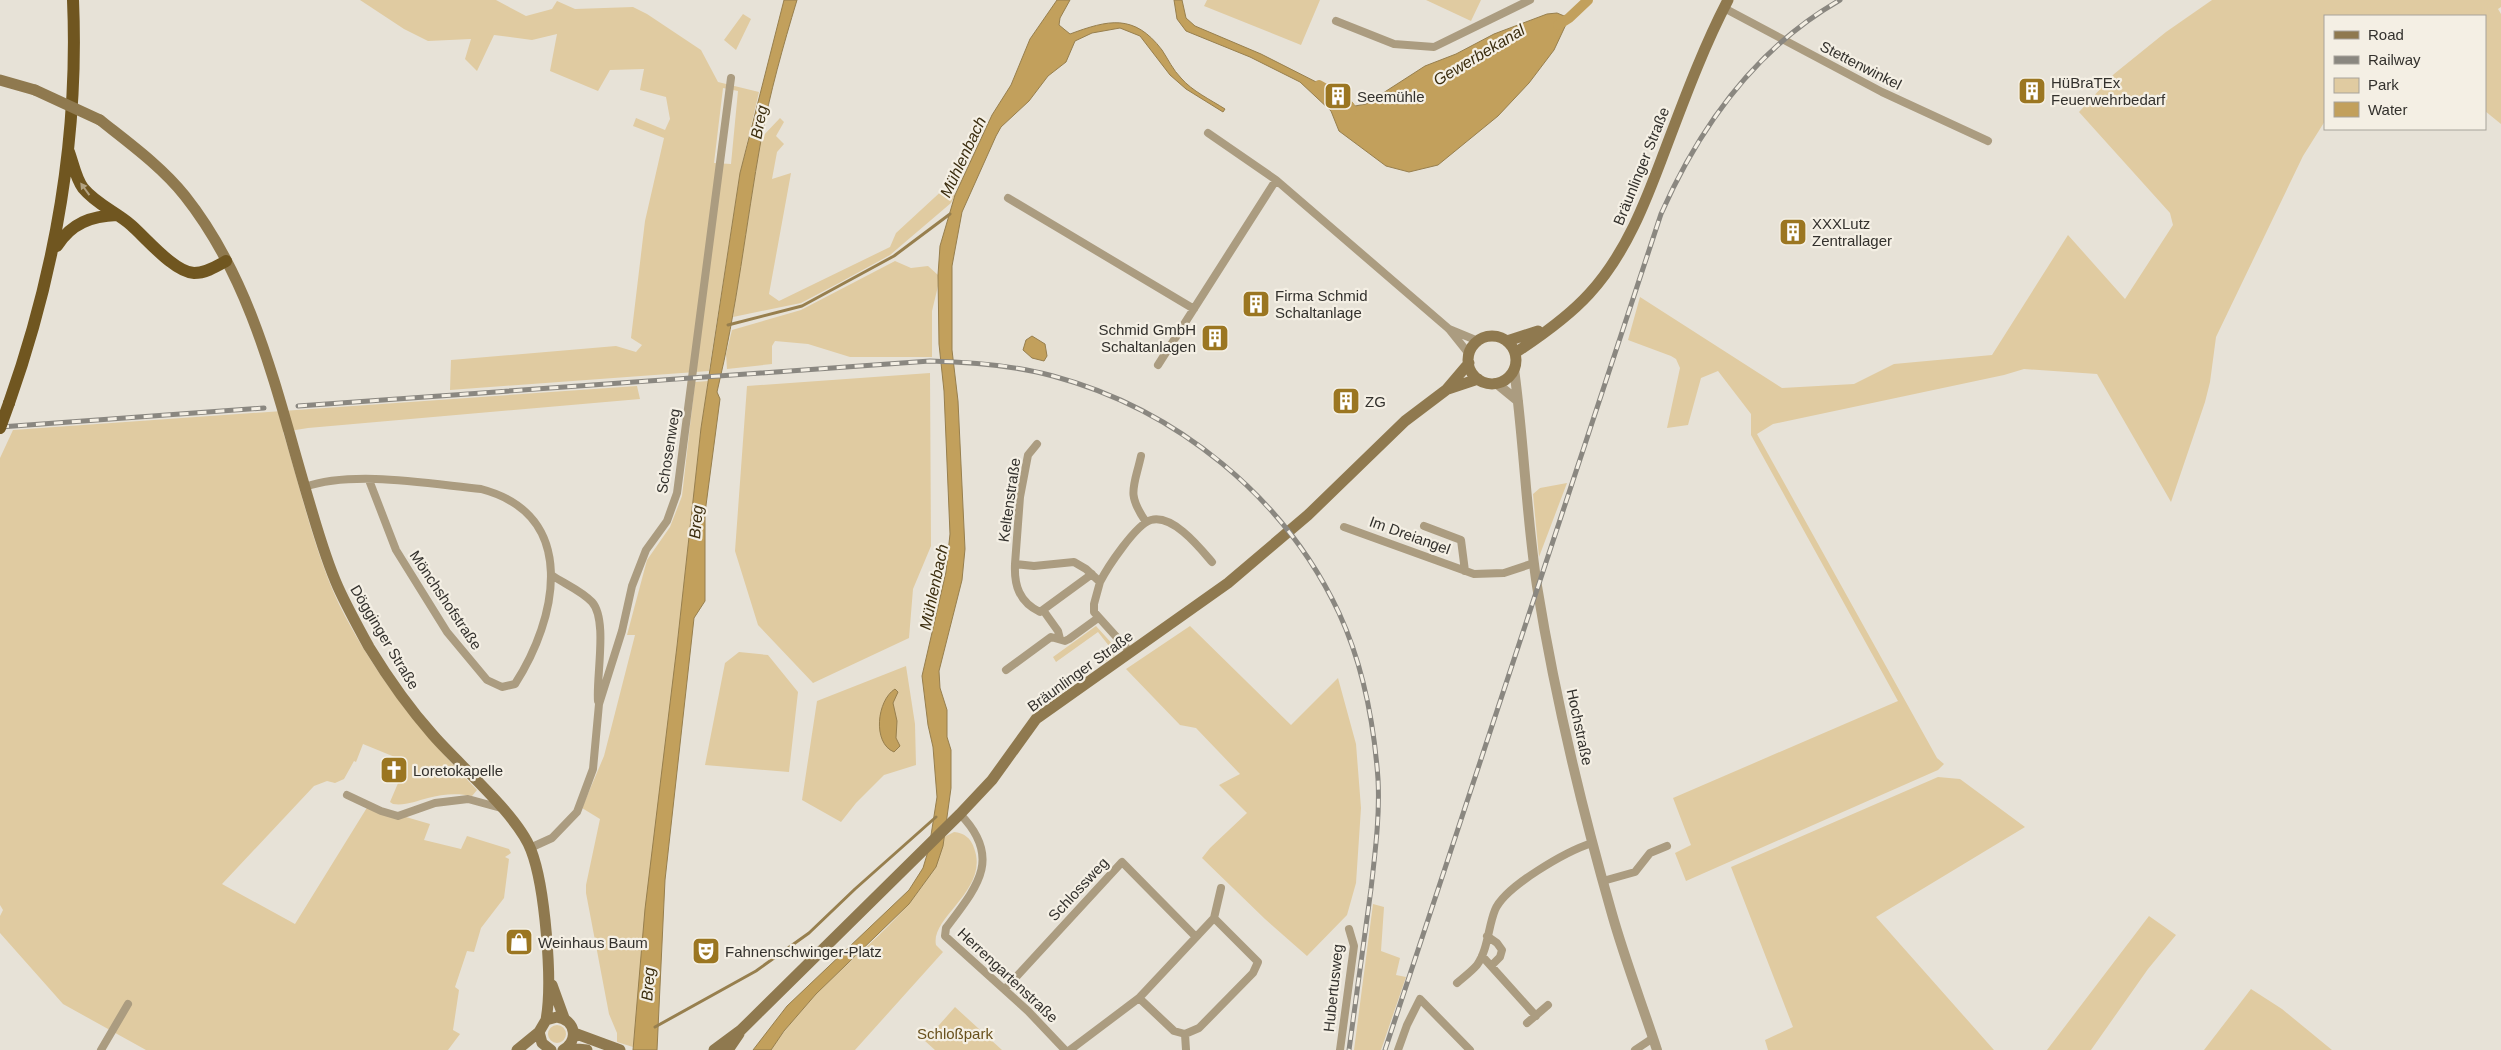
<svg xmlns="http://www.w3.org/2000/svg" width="2501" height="1050" font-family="Helvetica,sans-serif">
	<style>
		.green { fill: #e0cba1; fill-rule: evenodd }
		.water { fill: #c2a05c; stroke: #977f4e }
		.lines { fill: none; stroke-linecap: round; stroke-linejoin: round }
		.stream { stroke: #977f4e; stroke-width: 3 }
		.canal { stroke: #c2a05c; stroke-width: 10 }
		.minor { stroke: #ab9c80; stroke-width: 8 }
		.tertiary { stroke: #ab9c80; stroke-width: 10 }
		.secondary { stroke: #8f794f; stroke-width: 11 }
		.trunk { stroke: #705620; stroke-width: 12 }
		.rail-casing { stroke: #8a8780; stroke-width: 5 }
		.rail { stroke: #f4efe4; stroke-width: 3; stroke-dasharray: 9; stroke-linecap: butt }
		.secondary-bridge { stroke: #8f794f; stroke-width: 11 }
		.trunk-bridge { stroke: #705620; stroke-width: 12 }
		.oneway { fill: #b2a282 }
		.labels { text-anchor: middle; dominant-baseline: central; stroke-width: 4.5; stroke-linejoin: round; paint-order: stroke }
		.street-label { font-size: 15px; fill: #33312d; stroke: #f4efe4 }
		.poi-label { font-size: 15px; fill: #33312d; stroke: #f4efe4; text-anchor: start }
		.park-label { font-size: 15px; fill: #68501c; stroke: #f4efe4 }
		.water-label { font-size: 16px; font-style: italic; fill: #3b2d0e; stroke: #f4efe4 }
	</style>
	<rect width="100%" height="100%" fill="#e7e2d7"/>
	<!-- green -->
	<path class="green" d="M 360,0 L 496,0 L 526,16 L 552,9 L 557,1 L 575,9 L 633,7 L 647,14 L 701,50 L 718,82 L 759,92 L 740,173 L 709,371 L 450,390 L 451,360 L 616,346 L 636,352 L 642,345 L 631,338 L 645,221 L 664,138 L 633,126 L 636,118 L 665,130 L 670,119 L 666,97 L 640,90 L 644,69 L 610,70 L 598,91 L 550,71 L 557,34 L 532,40 L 494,35 L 477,71 L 465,59 L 471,39 L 428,41 L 404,29 ZM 723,88 L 738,91 L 731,164 L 714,163 Z
		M 1207,0 L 1320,0 L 1301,45 L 1204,6 Z
		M 1426,0 L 1481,0 L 1471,21 Z
		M 2212,0 L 2501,0 L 2501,7 L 2498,9 L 2501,14 L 2501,124 L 2485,111 L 2485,16 L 2325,16 L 2325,121 L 2303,156 L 2216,337 L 2210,382 L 2205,402 L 2171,502 L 2097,374 L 2024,369 L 2004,375 L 1773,424 L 1757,434 L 1937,758 L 1944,764 L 1938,770 L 1686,881 L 1675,853 L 1691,845 L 1673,798 L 1898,701 L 1751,435 L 1751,414 L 1718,371 L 1701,378 L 1688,425 L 1667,428 L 1680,368 L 1676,359 L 1671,356 L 1628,340 L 1640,297 L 1782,388 L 1854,384 L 1894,364 L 1992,355 L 2068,235 L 2125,299 L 2173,225 L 2170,213 L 2079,112 L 2114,74 L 2166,32 Z
		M 743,14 L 751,19 L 736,50 L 724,40 Z
		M 780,118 L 784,122 L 776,136 L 784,144 L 777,152 L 772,179 L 791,173 L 769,294 L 779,301 L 890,247 L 896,233 L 947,186 L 955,195 L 951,203 L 890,255 L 839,283 L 801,303 L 733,317 L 761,138 Z
		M 895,261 L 911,268 L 928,266 L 938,275 L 938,286 L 932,311 L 932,357 L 850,357 L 808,344 L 775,341 L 772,346 L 772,364 L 727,369 L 726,354 L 732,330 L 801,310 Z
		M 930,373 L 931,546 L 913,589 L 909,638 L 813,683 L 758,625 L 735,551 L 747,386 Z
		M 708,381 L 701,428 L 633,1047 L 617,1042 L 617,1033 L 609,1014 L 586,893 L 586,885 L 600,819 L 582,808 L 604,756 L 635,635 L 627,635 L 647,560 L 670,527 L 682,496 L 695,382 Z
		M 637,386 L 640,399 L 308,428 L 283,432 C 301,489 317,564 345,616 C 381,684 424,735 477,790 L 472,796 C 458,793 442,794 428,798 C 416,801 405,806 393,804 L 390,802 L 407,762 L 363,744 L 356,762 L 354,761 L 344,779 L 335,783 L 327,781 L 314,786 L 222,884 L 295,924 L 368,806 L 430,824 L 424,840 L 461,849 L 467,836 L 509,849 L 511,853 L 505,857 L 509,859 L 504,898 L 481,928 L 474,952 L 467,951 L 455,987 L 459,990 L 453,1030 L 460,1034 L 448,1050 L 146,1050 L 63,1004 L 0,933 L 0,916 L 3,910 L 0,905 L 0,458 L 13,430 Z
		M 1567,483 L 1539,557 L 1533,494 L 1540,488 Z
		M 1096,626 L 1115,647 L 1114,656 L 1100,665 L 1098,662 L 1113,651 L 1098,632 L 1056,662 L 1053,657 Z
		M 1190,626 L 1291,725 L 1338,678 L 1356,744 L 1361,808 L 1356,883 L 1347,915 L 1307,956 L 1265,919 L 1202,858 L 1210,848 L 1247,813 L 1219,785 L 1240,774 L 1196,728 L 1180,725 L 1126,669 Z
		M 739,652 L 768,655 L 798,692 L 789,772 L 705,765 L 725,663 Z
		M 906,666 L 915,724 L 916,765 L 884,775 L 856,803 L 841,822 L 802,800 L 817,701 Z
		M 1938,777 L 1960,779 L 2025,827 L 1876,917 L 1994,1050 L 1768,1050 L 1765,1040 L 1793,1027 L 1731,867 Z
		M 954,832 C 964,833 971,838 974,848 C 990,890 930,917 936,945 L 943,952 L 855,1050 L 771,1050 C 784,1030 800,1012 816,994 C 857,952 935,897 944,837 Z
		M 1373,904 L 1384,907 L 1381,951 L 1400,958 L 1396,975 L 1406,977 L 1381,1050 L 1354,1050 Z
		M 2149,916 L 2176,935 L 2148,969 L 2091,1050 L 2047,1050 Z
		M 2251,989 L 2282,1009 L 2332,1050 L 2204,1050 Z
		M 955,1007 L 1002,1050 L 935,1050 L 925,1041 Z
		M548 1034a9 9 0 1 1 18 0a9 9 0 1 1-18 0Z"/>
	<!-- water -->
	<path class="water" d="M 784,0 L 797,0 C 783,46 770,93 761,140 C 746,224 737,309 717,392 L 720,399 L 705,513 L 705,601 L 694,618 L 665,880 L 657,1050 L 633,1050 L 645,909 L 677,646 L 701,428 L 740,173 Z
		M 1057,0 L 1070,0 L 1060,18 L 1059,25 L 1070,34 C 1108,20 1134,13 1162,50 C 1168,59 1173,70 1181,78 C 1192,91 1211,100 1225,109 L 1223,112 L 1186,89 L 1170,75 L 1140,36 L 1120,28 L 1092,33 L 1075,41 L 1066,62 L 1048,76 L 1029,101 L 1001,127 L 996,136 L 962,212 L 952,266 L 952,350 L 958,401 L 965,549 L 962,580 L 939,671 L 940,688 L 947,710 L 947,737 L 951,750 L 951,788 L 943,846 L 936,867 L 909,904 L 816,994 L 784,1031 L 771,1050 L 753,1050 L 787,1006 L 909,890 L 923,868 L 929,848 L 937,797 L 933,747 L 928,725 L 922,676 L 946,572 L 950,534 L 944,391 L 939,344 L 938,275 L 940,246 L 955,195 L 992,115 L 1011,85 L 1030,39 Z
		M 1174,0 L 1182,0 L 1186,18 L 1195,26 L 1261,54 L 1332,90 L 1329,95 L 1343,103 L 1347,96 L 1355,106 L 1366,104 L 1425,66 L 1456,54 L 1494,34 L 1547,14 L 1557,13 L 1569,18 L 1554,50 L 1529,83 L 1498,116 L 1438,165 L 1409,172 L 1386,166 L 1339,131 L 1331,111 L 1300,82 L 1250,57 L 1186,31 L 1177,19 Z
		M 1032,336 L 1045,344 L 1047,356 L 1044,361 L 1032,358 L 1023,350 L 1026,340 Z
		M 895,689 L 898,692 L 893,703 L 897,721 L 896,738 L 900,746 L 894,752 C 872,743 877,700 895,689 Z"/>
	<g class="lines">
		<!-- stream -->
		<path class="stream" d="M 728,325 L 802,306 L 894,256 L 950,214
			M 655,1027 L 756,971 L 809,933 L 855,889 L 936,817"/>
		<!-- canal -->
		<path class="canal" d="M 1558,25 L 1569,18 L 1588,0
			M 1319,85 L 1345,100 L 1352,110"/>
		<!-- minor -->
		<path class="minor" d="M 1724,8 L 1882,92 L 1988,141
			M 1336,21 L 1394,44 L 1434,47 L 1530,0
			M 1208,133 L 1276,180 L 1449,329 L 1469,354
			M 1008,198 L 1194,309
			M 1449,329 L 1478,341
			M 1158,365 L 1276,180
			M 1141,456 C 1134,488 1126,493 1146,522
			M 305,487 C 354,470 430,484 481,489 C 580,515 557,619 515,684 L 502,687 L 487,680 L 447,632 L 396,550 L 369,480
			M 1424,526 L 1461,540 L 1465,571
			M 1344,527 L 1474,574 L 1504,573 L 1534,563
			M 1015,564 L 1020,497 L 1028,455 L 1037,444
			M 1092,574 L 1040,612 C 1019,602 1014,585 1015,564 L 1034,566 L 1074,562 L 1086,569 L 1100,582 L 1094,604 L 1094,612 L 1130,652
			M 553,576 C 565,584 582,591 592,602 C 608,620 596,676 598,701
			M 1100,582 C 1107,568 1136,524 1151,520 C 1173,514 1200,548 1212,562
			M 1043,610 L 1058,631 L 1060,639
			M 1006,670 L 1051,637 L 1065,641 L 1069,639 L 1098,618
			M 347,795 L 381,811 L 398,816 L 435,803 L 468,799 L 501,808
			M 960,814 C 1003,858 977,887 946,928 L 945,936 L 1028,1011 L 1065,1050
			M 530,848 L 552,838 L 577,812 L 593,769 L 599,704 L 622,631 L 632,586 L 646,550 L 667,521 L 677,493 L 731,78
			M 1603,881 L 1635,872 L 1650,853 L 1667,846
			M 1482,956 L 1491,966 L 1500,957 L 1502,950 L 1497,943 L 1487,936
			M 1491,966 L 1536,1016
			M 1457,983 C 1464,977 1472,971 1477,965 C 1488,950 1488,927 1495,910 C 1505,886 1567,851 1592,843
			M 1005,989 L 1122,862 L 1195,936
			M 1139,998 L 1174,1031 L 1185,1034 L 1186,1050
			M 1527,1023 L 1548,1005
			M 1185,1034 L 1199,1028 L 1253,973 L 1258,962 L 1214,918
			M 101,1050 L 128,1004
			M 1070,1050 L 1139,998 L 1214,918 L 1221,888
			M 1340,1050 L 1354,946 L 1349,929
			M 1398,1050 L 1407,1025 L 1420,999 L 1470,1050
			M 1635,1050 L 1653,1038"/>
		<!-- tertiary -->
		<path class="tertiary" d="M 1514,369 C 1524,441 1526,514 1537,586 C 1555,697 1581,806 1612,914 C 1625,960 1642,1004 1657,1050
			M 1496,383 L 1518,401"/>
		<!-- secondary -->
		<path class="secondary" d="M 0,80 L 35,90
			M 100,120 C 129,143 162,167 185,196 C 254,283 277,394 308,498 C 317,528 325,558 338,587 C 347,607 358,627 369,647 C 388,678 409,708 433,735 C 459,765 518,815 531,850 C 545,886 553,982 546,1020
			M1468 360a24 24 0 1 1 48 0a24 24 0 1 1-48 0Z
			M 1507,341 L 1538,331
			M 1515,353 C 1541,336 1568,317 1589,294 C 1626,254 1646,201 1665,150 C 1684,100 1703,48 1728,0
			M 1448,389 L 1478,379
			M 552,985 L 564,1018
			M 574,1033 L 620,1050
			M 567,1048 L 587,1050
			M 517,1050 L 539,1032
			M 551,1050 L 542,1043 L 539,1032 L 546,1020 L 557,1017 C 576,1020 579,1041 563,1050
			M 714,1050 L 741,1030 L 960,814 L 992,780 L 1036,719 L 1228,583 L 1308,515 L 1405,421 L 1446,390 L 1469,363
			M 728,1050 L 739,1034"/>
		<!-- trunk -->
		<path class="trunk" d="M 69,152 C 73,163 76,179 83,188 C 96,204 116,212 131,225 C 146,238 174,272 194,273 C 206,273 217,266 226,261
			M 57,246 C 71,223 92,216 117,215
			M 9,403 C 55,273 79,138 73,0"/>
		<defs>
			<path id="rail" d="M 298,406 L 930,361 C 972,362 1013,365 1053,376 C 1176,409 1285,497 1339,613 C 1363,665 1374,723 1378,779 C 1380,816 1375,853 1371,889 C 1364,943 1356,996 1349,1050
				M 0,427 L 264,408
				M 1385,1050 L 1661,214 C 1699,128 1756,48 1840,0"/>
		</defs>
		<!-- rail casing -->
		<use href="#rail" class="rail-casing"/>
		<!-- rail -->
		<use href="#rail" class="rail"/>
		<!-- secondary-bridge -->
		<path class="secondary-bridge" d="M 35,90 L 100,120"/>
		<!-- trunk-bridge -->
		<path class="trunk-bridge" d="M 0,428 L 9,403"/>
	</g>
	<!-- one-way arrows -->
	<defs><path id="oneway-solid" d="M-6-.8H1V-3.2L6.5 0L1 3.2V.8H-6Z" transform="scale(1.25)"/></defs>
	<use class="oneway" href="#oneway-solid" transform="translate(85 189) rotate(-126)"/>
	<!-- icons -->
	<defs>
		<symbol id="building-square" viewBox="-11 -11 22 22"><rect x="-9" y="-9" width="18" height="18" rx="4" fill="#9b7621" stroke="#f4efe4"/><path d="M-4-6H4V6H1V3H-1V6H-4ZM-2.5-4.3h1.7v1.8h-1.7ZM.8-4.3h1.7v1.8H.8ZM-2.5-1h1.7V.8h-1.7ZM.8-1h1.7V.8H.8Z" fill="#fff"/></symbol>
		<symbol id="church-square" viewBox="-11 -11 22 22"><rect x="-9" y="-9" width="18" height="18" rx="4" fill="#9b7621" stroke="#f4efe4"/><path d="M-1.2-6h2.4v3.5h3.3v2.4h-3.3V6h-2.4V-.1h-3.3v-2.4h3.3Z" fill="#fff"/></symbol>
		<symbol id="shop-square" viewBox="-11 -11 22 22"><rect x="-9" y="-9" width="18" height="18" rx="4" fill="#9b7621" stroke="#f4efe4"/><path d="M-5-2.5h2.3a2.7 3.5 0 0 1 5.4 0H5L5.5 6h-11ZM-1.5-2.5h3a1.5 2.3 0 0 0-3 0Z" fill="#fff"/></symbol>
		<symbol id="theatre-square" viewBox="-11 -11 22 22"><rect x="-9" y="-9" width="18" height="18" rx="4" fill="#9b7621" stroke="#f4efe4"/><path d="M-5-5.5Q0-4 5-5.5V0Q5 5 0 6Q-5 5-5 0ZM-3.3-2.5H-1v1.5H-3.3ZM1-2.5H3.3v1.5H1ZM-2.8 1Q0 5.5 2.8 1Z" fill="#fff"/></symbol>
	</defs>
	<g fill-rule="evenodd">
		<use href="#building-square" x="2016" y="75" width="32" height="32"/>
		<use href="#building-square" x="1322" y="80" width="32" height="32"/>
		<use href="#building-square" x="1777" y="216" width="32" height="32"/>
		<use href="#building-square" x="1240" y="288" width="32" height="32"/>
		<use href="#building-square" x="1199" y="322" width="32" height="32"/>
		<use href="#building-square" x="1330" y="385" width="32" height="32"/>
		<use href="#church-square" x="378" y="754" width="32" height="32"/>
		<use href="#shop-square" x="503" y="926" width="32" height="32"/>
		<use href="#theatre-square" x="690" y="935" width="32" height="32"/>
	</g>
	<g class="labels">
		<!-- street labels -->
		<g class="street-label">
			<text transform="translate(1861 65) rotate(27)">Stettenwinkel</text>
			<text transform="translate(1641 166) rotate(-68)">Bräunlinger Straße</text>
			<text transform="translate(668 451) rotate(-81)">Schosenweg</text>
			<text transform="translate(1009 500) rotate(-82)">Keltenstraße</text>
			<text transform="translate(1410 535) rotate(20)">Im Dreiangel</text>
			<text transform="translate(446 600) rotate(56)">Mönchshofstraße</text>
			<text transform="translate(385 637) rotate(59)">Dögginger Straße</text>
			<text transform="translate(1080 671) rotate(-36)">Bräunlinger Straße</text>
			<text transform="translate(1580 727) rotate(78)">Hochstraße</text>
			<text transform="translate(1078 889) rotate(-47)">Schlossweg</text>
			<text transform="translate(1008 975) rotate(43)">Herrengartenstraße</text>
			<text transform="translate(1333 988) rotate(-84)">Hubertusweg</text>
		</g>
		<!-- poi labels -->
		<g class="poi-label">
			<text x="2051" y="82">HüBraTEx<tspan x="2051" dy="17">Feuerwehrbedarf</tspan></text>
			<text x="1357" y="96">Seemühle</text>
			<text x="1812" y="223">XXXLutz<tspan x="1812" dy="17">Zentrallager</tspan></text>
			<text x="1275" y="295">Firma Schmid<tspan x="1275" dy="17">Schaltanlage</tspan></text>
			<text x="1196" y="329" text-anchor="end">Schmid GmbH<tspan x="1196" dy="17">Schaltanlagen</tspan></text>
			<text x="1365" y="401">ZG</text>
			<text x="413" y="770">Loretokapelle</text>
			<text x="538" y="942">Weinhaus Baum</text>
			<text x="725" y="951">Fahnenschwinger-Platz</text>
		</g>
		<!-- park labels -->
		<g class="park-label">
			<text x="955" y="1033">Schloßpark</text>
		</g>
		<!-- water labels -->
		<g class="water-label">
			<text transform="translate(1479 55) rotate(-31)">Gewerbekanal</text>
			<text transform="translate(759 122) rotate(-79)">Breg</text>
			<text transform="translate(963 157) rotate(-65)">Mühlenbach</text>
			<text transform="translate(696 522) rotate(-85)">Breg</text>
			<text transform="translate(934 587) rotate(-78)">Mühlenbach</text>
			<text transform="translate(648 984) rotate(-86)">Breg</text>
		</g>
	</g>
	<!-- legend -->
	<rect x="2324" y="15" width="162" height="115" fill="#f4efe4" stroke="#a7a39b"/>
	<rect x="2334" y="31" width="25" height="8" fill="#8f794f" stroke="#a7a39b"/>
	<text x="2368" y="40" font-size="15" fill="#33312d">Road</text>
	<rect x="2334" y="56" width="25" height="8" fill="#8a8780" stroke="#a7a39b"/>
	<text x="2368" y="65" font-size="15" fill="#33312d">Railway</text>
	<rect x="2334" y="78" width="25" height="15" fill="#e0cba1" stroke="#a7a39b"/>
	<text x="2368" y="90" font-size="15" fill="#33312d">Park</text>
	<rect x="2334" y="102" width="25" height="15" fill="#c2a05c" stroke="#a7a39b"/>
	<text x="2368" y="115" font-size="15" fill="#33312d">Water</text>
</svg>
